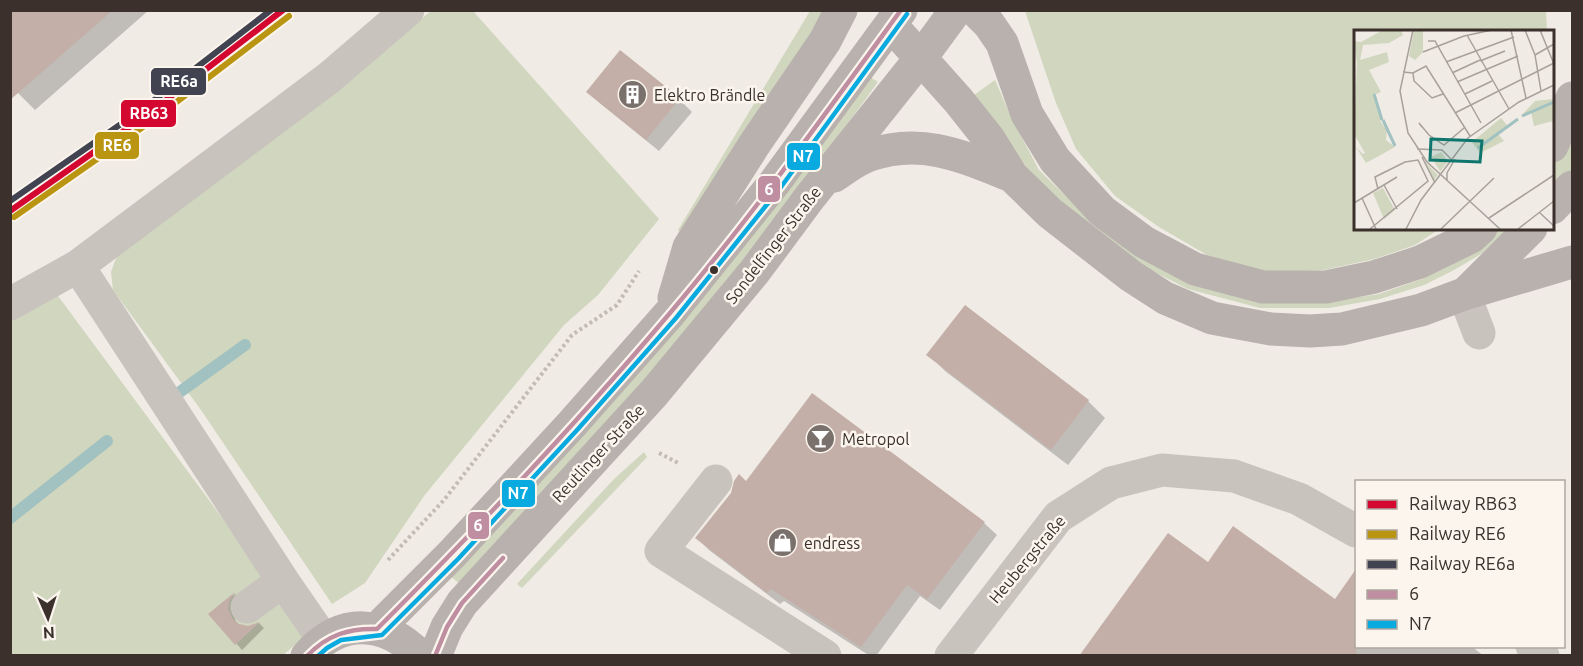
<svg xmlns="http://www.w3.org/2000/svg" width="1583" height="666" font-family="Ubuntu,sans-serif">
	<style>
		.green { fill: #d1d6bf }
		.shadow { fill: #0003 }
		.lines { fill: none; stroke-linecap: round; stroke-linejoin: round }
		.stream { stroke: #a1c2c1; stroke-width: 12 }
		.building { fill: #c3afa7 }
		.path { stroke: #c2bbb6; stroke-width: 4; stroke-dasharray: 3 3; stroke-linecap: butt }
		.minor { stroke: #c9c3be; stroke-width: 33 }
		.major { stroke: #b8b1ad; stroke-width: 33 }
		.bus-1-casing { stroke: #fbf5ee; stroke-width: 9 }
		.bus-2-casing { stroke: #fbf5ee; stroke-width: 9 }
		.bus-1 { stroke: #bf8fa1; stroke-width: 4.5 }
		.bus-2 { stroke: #09aadf; stroke-width: 4.5 }
		.rail-1-casing { stroke: #fbf5ee; stroke-width: 10 }
		.rail-2-casing { stroke: #fbf5ee; stroke-width: 10 }
		.rail-3-casing { stroke: #fbf5ee; stroke-width: 10 }
		.rail-1 { stroke: #d30730; stroke-width: 6 }
		.rail-2 { stroke: #ba9512; stroke-width: 6 }
		.rail-3 { stroke: #424351; stroke-width: 6 }
		.bus-dot { fill: #3b302b; stroke: #fbf5ee; stroke-width: 2 }
		.labels { text-anchor: middle; dominant-baseline: central; stroke-width: 5; stroke-linejoin: round; paint-order: stroke }
		.poi-label { font-size: 16px; fill: #3b302b; stroke: #fbf5ee; text-anchor: start }
		.street-label { font-size: 16px; fill: #3b302b; stroke: #fbf5ee }
		.inset-river { fill: none; stroke: #a1c2c1; stroke-width: 3 }
		.inset-road { fill: none; stroke: #a8a09b; stroke-width: 1.5 }
		.view { fill: #0f766e; fill-opacity: 0.15; stroke: #0f766e; stroke-width: 3 }
		.inset-edge { fill: none; stroke: #3b302b; stroke-width: 3 }
		.line-badge { stroke: #fbf5ee; stroke-width: 2 }
		.badge-label { font-size: 16px; text-anchor: middle; font-weight: bold; fill: #fff }
	</style>
	<rect width="100%" height="100%" fill="#f0ebe5"/>
	<!-- green -->
	<path class="green" d="M 1546,10 L 1547,32 L 1355,32 L 1355,228 L 1441,228 L 1415,245 L 1374,259 L 1324,270 L 1267,273 L 1207,255 L 1159,227 L 1115,196 L 1076,149 L 1056,103 L 1025,11 Z
		M 431,11 L 473,11 L 659,219 L 598,295 L 564,325 L 424,496 L 365,583 L 332,604 L 201,410 L 113,290 L 111,272 L 118,253 L 342,83 Z
		M 810,11 L 826,11 L 681,233 L 678,230 Z
		M 870,77 L 878,82 L 776,222 L 694,328 L 464,587 L 450,576 Z
		M 995,80 L 1011,117 L 1039,170 L 1088,218 L 1328,302 L 1379,294 L 1422,279 L 1451,265 L 1501,228 L 1511,228 L 1481,254 L 1454,270 L 1424,285 L 1380,299 L 1329,308 L 1260,308 L 1188,289 L 1131,260 L 1085,223 L 1033,175 L 970,98 Z
		M 1572,126 L 1572,170 L 1552,190 L 1552,166 L 1561,153 Z
		M 44,277 L 308,634 L 283,655 L 11,655 L 10,297 Z
		M 644,452 L 647,457 L 522,588 L 517,584 L 614,479 Z"/>
	<!-- shadow -->
	<path class="shadow" d="M 10,10 L 149,10 L 35,110 L 18,93 Z
		M 620,52 L 679,99 L 692,112 L 659,151 L 601,104 L 588,92 Z
		M 928,354 L 1088,401 L 1105,418 L 1068,465 L 945,371 Z
		M 746,483 L 984,523 L 997,535 L 940,610 L 920,596 L 876,656 L 870,656 L 784,601 L 780,604 L 709,550 L 697,538 Z
		M 1208,564 L 1335,602 L 1356,572 L 1356,646 L 1471,646 L 1484,656 L 1081,656 Z
		M 235,594 L 240,600 L 234,616 L 237,625 L 248,627 L 259,623 L 264,628 L 242,650 L 211,614 Z"/>
	<g class="lines">
		<!-- stream -->
		<path class="stream" d="M 177,394 L 245,345
			M 10,518 L 107,441"/>
	</g>
	<!-- building -->
	<path class="building" d="M 10,10 L 113,10 L 10,100 Z
		M 620,50 L 680,98 L 646,140 L 586,92 Z
		M 965,305 L 1089,400 L 1051,450 L 926,355 Z
		M 812,393 L 985,522 L 927,599 L 907,585 L 861,647 L 771,589 L 767,593 L 695,538 L 731,493 L 734,481 L 739,474 L 746,481 Z
		M 1233,526 L 1335,599 L 1356,569 L 1356,656 L 1079,656 L 1168,533 L 1208,562 Z
		M 235,592 L 230,600 L 228,608 L 232,618 L 239,624 L 248,626 L 260,622 L 235,645 L 208,614 Z"/>
	<g class="lines">
		<!-- path -->
		<path class="path" d="M 659,453 L 680,464
			M 388,560 L 444,500 L 572,335 L 617,305 L 639,271"/>
		<!-- minor -->
		<path class="minor" d="M 78,266 L 330,77 L 408,10
			M 1464,294 L 1479,333
			M 10,304 L 78,266 L 283,581 L 323,639
			M 716,481 L 661,551 L 825,656
			M 247,607 L 283,581
			M 1532,646 L 1543,656
			M 951,656 L 1058,517 L 1111,483 L 1162,470 L 1234,476 L 1299,499 L 1356,531"/>
		<!-- major -->
		<path class="major" d="M 975,10 L 989,24 L 1002,43 L 1027,114 L 1055,160 L 1102,211 L 1144,242 L 1195,269 L 1263,287 L 1326,287 L 1374,277 L 1420,262 L 1471,237 L 1481,228
			M 891,25 L 958,100 L 989,139 L 1012,176 L 1050,213 L 1131,276 L 1165,298 L 1212,318 L 1271,329 L 1310,331 L 1342,329 L 1421,310 L 1464,294 L 1572,262
			M 1552,146 L 1572,98
			M 834,176 C 845,169 857,159 870,155 C 923,137 964,157 1012,176
			M 1552,208 L 1572,187
			M 1466,293 L 1531,228
			M 674,298 L 689,247 L 754,145 L 825,41 L 841,10
			M 377,629 L 452,554 L 572,424 L 670,313 L 775,182 L 901,10
			M 307,656 C 341,617 385,620 420,656
			M 435,656 L 447,627 L 462,603 L 654,393 L 755,271 L 810,197 L 920,59 L 956,10"/>
		<defs>
			<path id="bus-1" d="M 307,656 C 327,635 349,628 377,629 C 478,528 577,423 670,313 C 752,216 826,113 901,10
				M 435,656 L 447,627 L 462,603 L 503,558"/>
			<path id="bus-2" d="M 318,656 L 327,648 L 341,640 L 382,635 L 458,559 L 578,429 L 676,318 L 781,187 L 907,14"/>
		</defs>
		<!-- bus-1 casing -->
		<use href="#bus-1" class="bus-1-casing"/>
		<!-- bus-2 casing -->
		<use href="#bus-2" class="bus-2-casing"/>
		<!-- bus-1 -->
		<use href="#bus-1" class="bus-1"/>
		<!-- bus-2 -->
		<use href="#bus-2" class="bus-2"/>
		<defs>
			<path id="rail-1" d="M 10,211 L 148,114 L 283,10"/>
			<path id="rail-2" d="M 14,217 L 153,120 L 289,16"/>
			<path id="rail-3" d="M 10,201 L 144,108 L 271,10"/>
		</defs>
		<!-- rail-1 casing -->
		<use href="#rail-1" class="rail-1-casing"/>
		<!-- rail-2 casing -->
		<use href="#rail-2" class="rail-2-casing"/>
		<!-- rail-3 casing -->
		<use href="#rail-3" class="rail-3-casing"/>
		<!-- rail-1 -->
		<use href="#rail-1" class="rail-1"/>
		<!-- rail-2 -->
		<use href="#rail-2" class="rail-2"/>
		<!-- rail-3 -->
		<use href="#rail-3" class="rail-3"/>
	</g>
	<!-- icons -->
	<defs>
		<symbol id="building-disc" viewBox="-11 -11 22 22"><circle r="9.5" fill="#7a716c" stroke="#fbf5ee"/><path d="M-4-6H4V6H1V3H-1V6H-4ZM-2.5-4.3h1.7v1.8h-1.7ZM.8-4.3h1.7v1.8H.8ZM-2.5-1h1.7V.8h-1.7ZM.8-1h1.7V.8H.8Z" fill="#fff"/></symbol>
		<symbol id="bar-disc" viewBox="-11 -11 22 22"><circle r="9.5" fill="#7a716c" stroke="#fbf5ee"/><path d="M-6-5H6L.8 .8V4.5H3.5V6h-7V4.5H-.8V.8Z" fill="#fff"/></symbol>
		<symbol id="shop-disc" viewBox="-11 -11 22 22"><circle r="9.5" fill="#7a716c" stroke="#fbf5ee"/><path d="M-5-2.5h2.3a2.7 3.5 0 0 1 5.4 0H5L5.5 6h-11ZM-1.5-2.5h3a1.5 2.3 0 0 0-3 0Z" fill="#fff"/></symbol>
	</defs>
	<g fill-rule="evenodd">
		<use href="#building-disc" x="616" y="78" width="33" height="33"/>
		<use href="#bar-disc" x="804" y="422" width="33" height="33"/>
		<use href="#shop-disc" x="766" y="526" width="33" height="33"/>
	</g>
	<!-- markers -->
	<circle class="bus-dot" cx="714" cy="270" r="5"/>
	<g class="labels">
		<!-- poi labels -->
		<g class="poi-label">
			<text x="654" y="95">Elektro Brändle</text>
			<text x="842" y="439">Metropol</text>
			<text x="804" y="543">endress</text>
		</g>
		<!-- street labels -->
		<g class="street-label">
			<text transform="translate(773 245) rotate(-52)">Sondelfinger Straße</text>
			<text transform="translate(598 453) rotate(-47)">Reutlinger Straße</text>
			<text transform="translate(1027 559) rotate(-50)">Heubergstraße</text>
		</g>
	</g>
	<!-- overview -->
	<g transform="translate(1354 30)">
		<rect width="200" height="200" fill="#f0ebe5"/>
		<path d="M 29,0 L 47,0 L 49,5 L 35,13 L 9,15 L 6,30 L 33,22 L 35,32 L 15,40 L 27,62 L 20,65 L 29,90 L 26,91 L 33,101 L 32,110 L 41,117 L 12,133 L 2,117 L 9,124 L 11,123 L 0,104 L 3,33 L 0,11 L 7,12 ZM 60,0 L 69,0 L 69,22 L 61,30 L 55,26 ZM 199,69 L 199,91 L 180,96 L 177,82 L 168,85 L 181,71 ZM 147,88 L 153,95 L 143,103 L 150,111 L 126,123 L 118,112 ZM 87,122 L 94,131 L 80,150 L 70,131 L 84,145 L 86,141 L 77,127 ZM 29,158 L 41,180 L 30,189 L 19,163 Z" fill="#d1d6bf"/>
		<path class="inset-river" d="M 20,64 L 28,90M 168,86 L 200,72M 29,90 L 41,116M 124,118 L 164,89"/>
		<path class="inset-road" d="M 59,0 L 46,61 L 54,103 L 73,132 L 146,199M 157,0 L 172,68M 171,0 L 181,25 L 187,61M 186,0 L 200,34M 113,5 L 155,79M 74,11 L 81,11 L 127,93M 69,22 L 110,6 L 138,0M 181,25 L 200,14M 126,31 L 151,21M 92,32 L 160,7M 49,42 L 59,43 L 72,36 L 116,106M 59,43 L 60,51 L 78,68 L 89,64M 98,43 L 126,30M 103,52 L 164,26M 111,64 L 138,51M 101,83 L 200,33M 68,97 L 65,93 L 75,105 L 90,115 L 110,98M 63,119 L 88,120 L 98,130M 68,127 L 81,153M 93,151 L 93,143 L 101,129M 30,155 L 43,179M 8,168 L 22,199M 0,173 L 43,147M 186,183 L 200,196M 135,188 L 200,145M 16,199 L 74,151 L 64,130 L 51,132 L 21,147 L 24,159M 52,199 L 67,170 L 114,108 L 165,72 L 200,55M 87,199 L 140,148M 164,199 L 200,171"/>
		<path class="view" d="M 77,109 L 128,111 L 126,132 L 76,130 Z"/>
		<rect width="200" height="200" class="inset-edge"/>
	</g>
	<g class="line-badge">
		<rect x="150" y="67" width="57" height="29" rx="6" fill="#424351"/>
		<rect x="120" y="99" width="57" height="29" rx="6" fill="#d30730"/>
		<rect x="94" y="131" width="46" height="29" rx="6" fill="#ba9512"/>
		<rect x="786" y="142" width="35" height="29" rx="6" fill="#09aadf"/>
		<rect x="757" y="175" width="24" height="28" rx="6" fill="#bf8fa1"/>
		<rect x="501" y="479" width="35" height="29" rx="6" fill="#09aadf"/>
		<rect x="467" y="511" width="23" height="29" rx="6" fill="#bf8fa1"/>
	</g>
	<g class="badge-label">
		<text x="179" y="87">RE6a</text>
		<text x="149" y="119">RB63</text>
		<text x="117" y="151">RE6</text>
		<text x="803" y="162">N7</text>
		<text x="769" y="195">6</text>
		<text x="518" y="499">N7</text>
		<text x="478" y="531">6</text>
	</g>
	<!-- border -->
	<rect width="1583" height="666" fill="none" stroke="#3b302b" stroke-width="24"/>
	<!-- legend -->
	<rect x="1355" y="480" width="210" height="168" fill="#fbf5ee" stroke="#aea6a0" stroke-width="1.5"/>
	<rect x="1367" y="500" width="30" height="9" fill="#d30730" stroke="#aea6a0" stroke-width="1.5"/>
	<text x="1409" y="510" font-size="18" fill="#3b302b">Railway RB63</text>
	<rect x="1367" y="530" width="30" height="9" fill="#ba9512" stroke="#aea6a0" stroke-width="1.5"/>
	<text x="1409" y="540" font-size="18" fill="#3b302b">Railway RE6</text>
	<rect x="1367" y="560" width="30" height="9" fill="#424351" stroke="#aea6a0" stroke-width="1.5"/>
	<text x="1409" y="570" font-size="18" fill="#3b302b">Railway RE6a</text>
	<rect x="1367" y="590" width="30" height="9" fill="#bf8fa1" stroke="#aea6a0" stroke-width="1.5"/>
	<text x="1409" y="600" font-size="18" fill="#3b302b">6</text>
	<rect x="1367" y="620" width="30" height="9" fill="#09aadf" stroke="#aea6a0" stroke-width="1.5"/>
	<text x="1409" y="630" font-size="18" fill="#3b302b">N7</text>
	<!-- north arrow -->
	<g transform="translate(48 618) rotate(177)" stroke="#fbf5ee" stroke-width="4.5" paint-order="stroke">
	<path d="M0-4.5L10 22L0 15L-10 22Z" fill="#3b302b"/>
	<text y="-9" font-size="16" font-weight="bold" text-anchor="middle" fill="#3b302b">N</text>
	</g>
</svg>
